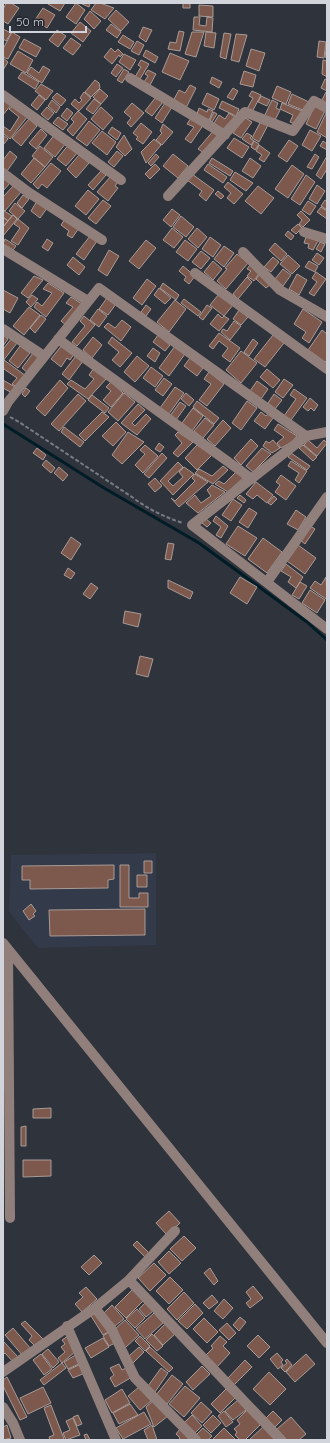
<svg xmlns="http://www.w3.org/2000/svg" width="330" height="1443" font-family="Quicksand,sans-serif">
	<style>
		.built { fill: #333a49 }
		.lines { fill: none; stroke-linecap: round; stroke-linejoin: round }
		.stream { stroke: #001c27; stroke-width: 3 }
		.building { fill: #7c594c; stroke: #a89a96 }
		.path { stroke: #777b83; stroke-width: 2; stroke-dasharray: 4 2; stroke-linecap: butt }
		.minor { stroke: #917f7b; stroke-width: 10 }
	</style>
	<rect width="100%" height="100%" fill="#2e333c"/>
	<!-- built -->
	<path class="built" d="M 156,853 L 156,945 L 38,948 L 9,912 L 11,855 Z"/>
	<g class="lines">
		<!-- stream -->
		<path class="stream" d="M 3,424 L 104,488 L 199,543 L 307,622 L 327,640"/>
	</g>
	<!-- building -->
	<path class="building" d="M 6,3 L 11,3 L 19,8 L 8,24 L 3,21 L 3,10 Z
		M 49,3 L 65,3 L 60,11 L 48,4 Z
		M 76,3 L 85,10 L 76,24 L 66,17 Z
		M 80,3 L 90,3 L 89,7 Z
		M 96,3 L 100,3 L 114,8 L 105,19 L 91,10 Z
		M 183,3 L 190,3 L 190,8 L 183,8 Z
		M 199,5 L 213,6 L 213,17 L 199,16 Z
		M 43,8 L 55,15 L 47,28 L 35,20 Z
		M 116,10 L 129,22 L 121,31 L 108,19 Z
		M 90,11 L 101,21 L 94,29 L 84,19 Z
		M 194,17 L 200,17 L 199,25 L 206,26 L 207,17 L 213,18 L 212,32 L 193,30 Z
		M 80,22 L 91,31 L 83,42 L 71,33 Z
		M 111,24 L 121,32 L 117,38 L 106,30 Z
		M 143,27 L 152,30 L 146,42 L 139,37 Z
		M 3,29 L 11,33 L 6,41 L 3,39 Z
		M 57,30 L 66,36 L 58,47 L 49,40 Z
		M 179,31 L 184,32 L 180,51 L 168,49 L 170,42 L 176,43 Z
		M 12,32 L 20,37 L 8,59 L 3,57 L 3,49 Z
		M 192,32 L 204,32 L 196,57 L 185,54 Z
		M 206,32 L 216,33 L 214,48 L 204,46 Z
		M 224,33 L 231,34 L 226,59 L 220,57 Z
		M 236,34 L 247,35 L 239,62 L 231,60 Z
		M 123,35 L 134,42 L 130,49 L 118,42 Z
		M 71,38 L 81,45 L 73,55 L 63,48 Z
		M 24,39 L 41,48 L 36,57 L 19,48 Z
		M 137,41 L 144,45 L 139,55 L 131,51 Z
		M 319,41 L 326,42 L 324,58 L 317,57 Z
		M 327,41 L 327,58 L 325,57 Z
		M 111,48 L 115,52 L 118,49 L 123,54 L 120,57 L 119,55 L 112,64 L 104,57 Z
		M 251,49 L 265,53 L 259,71 L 246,66 Z
		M 146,50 L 158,57 L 155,63 L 143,56 Z
		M 18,51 L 33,60 L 26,73 L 10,64 Z
		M 170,53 L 189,61 L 180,80 L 162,72 Z
		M 124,54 L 136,60 L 130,70 L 119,62 Z
		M 3,58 L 8,62 L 3,70 Z
		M 141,60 L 149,64 L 140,79 L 135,77 L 141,67 L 138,65 Z
		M 323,60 L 327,61 L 327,77 L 322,74 Z
		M 117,64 L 123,68 L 116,77 L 111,73 Z
		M 43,66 L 50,70 L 42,83 L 27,73 L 31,67 L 39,73 Z
		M 124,69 L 129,72 L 122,83 L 117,80 Z
		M 148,70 L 156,74 L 150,85 L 144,82 L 148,76 L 145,74 Z
		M 244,71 L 256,75 L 253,87 L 240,84 Z
		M 22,72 L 39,82 L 35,89 L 18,78 Z
		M 212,77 L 222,82 L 219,88 L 210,83 Z
		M 325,79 L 327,80 L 327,91 L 321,88 Z
		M 95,80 L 99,83 L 100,88 L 91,97 L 85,92 Z
		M 41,84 L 53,91 L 46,100 L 35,91 Z
		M 190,85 L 196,88 L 186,108 L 173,101 L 179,90 L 185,93 Z
		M 277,86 L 291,92 L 286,104 L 272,98 Z
		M 233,88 L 238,91 L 233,100 L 227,97 Z
		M 100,89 L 108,96 L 101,104 L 93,97 Z
		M 252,91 L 261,95 L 252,112 L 247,109 L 253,98 L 249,96 Z
		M 84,92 L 91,98 L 79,111 L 71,104 L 75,99 L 79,103 L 82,100 L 80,98 Z
		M 326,92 L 327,93 L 327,105 L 321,102 Z
		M 57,93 L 66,100 L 61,106 L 52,98 Z
		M 207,93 L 219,99 L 214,110 L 202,104 Z
		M 292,94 L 309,102 L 305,111 L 288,104 Z
		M 39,95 L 45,100 L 37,110 L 31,105 Z
		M 261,96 L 270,100 L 267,106 L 258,102 Z
		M 156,97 L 163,102 L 152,116 L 145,111 Z
		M 3,99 L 11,105 L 3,115 Z
		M 94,99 L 101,104 L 93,114 L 86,109 Z
		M 52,100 L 60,107 L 56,113 L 48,106 Z
		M 272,100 L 278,103 L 276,108 L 280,110 L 274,122 L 264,117 Z
		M 222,101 L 239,109 L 236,116 L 219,108 Z
		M 132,103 L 144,113 L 131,127 L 127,123 L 131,118 L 124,112 Z
		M 165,103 L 172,107 L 162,123 L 155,118 Z
		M 282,103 L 302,111 L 295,124 L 290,122 L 293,115 L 280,109 Z
		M 315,105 L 325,111 L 316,129 L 306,124 Z
		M 13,106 L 28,116 L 10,139 L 3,133 L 3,126 L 10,131 L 19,117 L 9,109 Z
		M 47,107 L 54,113 L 48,120 L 41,114 Z
		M 101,107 L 113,118 L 103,130 L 91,119 Z
		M 67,108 L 73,113 L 67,121 L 61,116 Z
		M 199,108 L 207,112 L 208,109 L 213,111 L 209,120 L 197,114 Z
		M 78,111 L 87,119 L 73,136 L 67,130 L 74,122 L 71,119 Z
		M 327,111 L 327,138 L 317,132 Z
		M 214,112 L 217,114 L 212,122 L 210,120 Z
		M 229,113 L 235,117 L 225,131 L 214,123 L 219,115 L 225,119 Z
		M 58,117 L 68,124 L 63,130 L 53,123 Z
		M 244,117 L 252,122 L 241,138 L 233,133 Z
		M 191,118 L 204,124 L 191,143 L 185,139 L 194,127 L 187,124 Z
		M 29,119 L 37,126 L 21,146 L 12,138 Z
		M 89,121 L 100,130 L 87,146 L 76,138 Z
		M 261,121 L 268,125 L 259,142 L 252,138 Z
		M 141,123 L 152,132 L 143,144 L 136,139 L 138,137 L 133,133 Z
		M 163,124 L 173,132 L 162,145 L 156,140 L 162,133 L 160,131 Z
		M 112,127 L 121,133 L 117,140 L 108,133 Z
		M 41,129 L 47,135 L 36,149 L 29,143 Z
		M 214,130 L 220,135 L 204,153 L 198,149 Z
		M 310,130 L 321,136 L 312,151 L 302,145 Z
		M 102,131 L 116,142 L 107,155 L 92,143 Z
		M 247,133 L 252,136 L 250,138 L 254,141 L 251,145 L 242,139 Z
		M 55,134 L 66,143 L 55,157 L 44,148 Z
		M 3,135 L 8,139 L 3,145 Z
		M 124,135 L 132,149 L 125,156 L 116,147 Z
		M 234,138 L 249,147 L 242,158 L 227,148 Z
		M 154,139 L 161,145 L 146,163 L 141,152 Z
		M 289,140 L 298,146 L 287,162 L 278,156 Z
		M 254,141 L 259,144 L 255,150 L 251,147 Z
		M 323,141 L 327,144 L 327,150 L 320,146 Z
		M 69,144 L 78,152 L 66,166 L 57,159 Z
		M 259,145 L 270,153 L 264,162 L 259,159 L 262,155 L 256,151 Z
		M 40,146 L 53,157 L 45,167 L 32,156 Z
		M 10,151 L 17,157 L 7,171 L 3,168 L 3,160 Z
		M 117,151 L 123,156 L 114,167 L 108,162 Z
		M 156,154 L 159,157 L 151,166 L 148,163 Z
		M 173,154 L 188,166 L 178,178 L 163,166 Z
		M 315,154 L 319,157 L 312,169 L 307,167 Z
		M 79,155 L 89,163 L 76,178 L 67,169 Z
		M 327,156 L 327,169 L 321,179 L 316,175 Z
		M 34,158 L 45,167 L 31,183 L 21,174 Z
		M 212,158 L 233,171 L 230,176 L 209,163 Z
		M 250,158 L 261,166 L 253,178 L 242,171 Z
		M 51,163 L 61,171 L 47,188 L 42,184 L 38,189 L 33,184 Z
		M 155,164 L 160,169 L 150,179 L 145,174 Z
		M 208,164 L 227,177 L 223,183 L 204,170 Z
		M 292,165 L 304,174 L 288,198 L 275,189 Z
		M 101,171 L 106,175 L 93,190 L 88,185 Z
		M 235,172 L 253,183 L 246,191 L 230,180 Z
		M 192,174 L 214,190 L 206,201 L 199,195 L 202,191 L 187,180 Z
		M 306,175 L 315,182 L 300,205 L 291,199 Z
		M 111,176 L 118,182 L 115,186 L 118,188 L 108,201 L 97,192 Z
		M 3,177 L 10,183 L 3,191 Z
		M 228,182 L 243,194 L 234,204 L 227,198 L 231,193 L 224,187 Z
		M 14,185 L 21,192 L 5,211 L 3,209 L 3,197 Z
		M 317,185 L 325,191 L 317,204 L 309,199 Z
		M 258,186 L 274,198 L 261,214 L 245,201 Z
		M 88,190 L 99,199 L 86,215 L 75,206 Z
		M 218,191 L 224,196 L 221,199 L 215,194 Z
		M 23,195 L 29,199 L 22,208 L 17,203 Z
		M 103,200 L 111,206 L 96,224 L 88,218 Z
		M 325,200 L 327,201 L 327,210 L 321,206 Z
		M 37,201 L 47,208 L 40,218 L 31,211 Z
		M 308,201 L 316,206 L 310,215 L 302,210 Z
		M 15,203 L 25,211 L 18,219 L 9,211 Z
		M 321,207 L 327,211 L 327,219 L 317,212 Z
		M 172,209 L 180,215 L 171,227 L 163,220 Z
		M 3,210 L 12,216 L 8,221 L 3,217 Z
		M 301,211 L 310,220 L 303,227 L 299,224 L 302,220 L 297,215 Z
		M 13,215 L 17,219 L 3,236 L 3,227 Z
		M 181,216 L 194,227 L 186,237 L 173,227 Z
		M 3,217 L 8,221 L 3,227 Z
		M 18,219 L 29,228 L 18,245 L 11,241 L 20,228 L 14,224 Z
		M 65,219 L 79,228 L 72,238 L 67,235 L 69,231 L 61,225 Z
		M 298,224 L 302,228 L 296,234 L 291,230 Z
		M 172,228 L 183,237 L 174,248 L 163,240 Z
		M 197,228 L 207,237 L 198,248 L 188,239 Z
		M 288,231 L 294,236 L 291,240 L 285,235 Z
		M 90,236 L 97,241 L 84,260 L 76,254 Z
		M 210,237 L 221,245 L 213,257 L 202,249 Z
		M 306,237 L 318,241 L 313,250 L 308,248 L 309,244 L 304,243 Z
		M 5,239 L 16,246 L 13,250 L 3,244 Z
		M 47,239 L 53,243 L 48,251 L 42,247 Z
		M 146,240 L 156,248 L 139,269 L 129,261 Z
		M 185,240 L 197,249 L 188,261 L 176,252 Z
		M 320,242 L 325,244 L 321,252 L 316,249 Z
		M 275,243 L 287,254 L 281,261 L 269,250 Z
		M 224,246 L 234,253 L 224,267 L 214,259 Z
		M 109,250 L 119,256 L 107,276 L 98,270 Z
		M 201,251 L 210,258 L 201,269 L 192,262 Z
		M 317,253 L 324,258 L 319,265 L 312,260 Z
		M 237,254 L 248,263 L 226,289 L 217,281 L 227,269 L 225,268 Z
		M 288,255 L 300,266 L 292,274 L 280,264 Z
		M 73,257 L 85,267 L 79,275 L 67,265 Z
		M 273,257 L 279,262 L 271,272 L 264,267 Z
		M 213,261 L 222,269 L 213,280 L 204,272 Z
		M 309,261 L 318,266 L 315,272 L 305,267 Z
		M 250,265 L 260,272 L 254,281 L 247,276 L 251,271 L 247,269 Z
		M 183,266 L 195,276 L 189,284 L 184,280 L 186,277 L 179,271 Z
		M 283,269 L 291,275 L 283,286 L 275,279 Z
		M 316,272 L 326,279 L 314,296 L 309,293 L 317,282 L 312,278 Z
		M 260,274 L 271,284 L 266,288 L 256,279 Z
		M 297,274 L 307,280 L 299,295 L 289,289 Z
		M 34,276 L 43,280 L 28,298 L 21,293 Z
		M 247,277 L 252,282 L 238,299 L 233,294 Z
		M 147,279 L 156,286 L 142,305 L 133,298 Z
		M 48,283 L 64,293 L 46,317 L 34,307 L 37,302 L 42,306 L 52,293 L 43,289 Z
		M 163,283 L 179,295 L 176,300 L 160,288 Z
		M 159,288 L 171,298 L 165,304 L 154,295 Z
		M 3,290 L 18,298 L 10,313 L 3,309 Z
		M 219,294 L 233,305 L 224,316 L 210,305 Z
		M 32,295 L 38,299 L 31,307 L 26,302 Z
		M 71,297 L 82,304 L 66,325 L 61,321 L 73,307 L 66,303 Z
		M 107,298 L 116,304 L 108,315 L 99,309 Z
		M 184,299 L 201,312 L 198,316 L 181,303 Z
		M 175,300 L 186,309 L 169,332 L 157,322 Z
		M 146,305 L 151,309 L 146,316 L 141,312 Z
		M 207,305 L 212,308 L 203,320 L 199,317 Z
		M 29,307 L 40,315 L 24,335 L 13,326 Z
		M 98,309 L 107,316 L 99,327 L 90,320 Z
		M 303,309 L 322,322 L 309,343 L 302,338 L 306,332 L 294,324 Z
		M 239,310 L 248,317 L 241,325 L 233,319 Z
		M 218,314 L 222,318 L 224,316 L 229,319 L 219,331 L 210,324 Z
		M 41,315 L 46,319 L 35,333 L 30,328 Z
		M 84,316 L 95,325 L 77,346 L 72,342 L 85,326 L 80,321 Z
		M 122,320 L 131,327 L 121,341 L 104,327 L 108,323 L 115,328 Z
		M 234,321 L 241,326 L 230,340 L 221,332 L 223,329 L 227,331 Z
		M 322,330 L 327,334 L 327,360 L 325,362 L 308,350 Z
		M 219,333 L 240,348 L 230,362 L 222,356 L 228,348 L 219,341 L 213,349 L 209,346 Z
		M 3,335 L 8,339 L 3,346 Z
		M 158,335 L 170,345 L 165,351 L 153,342 Z
		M 273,335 L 284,343 L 265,367 L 254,359 Z
		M 93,337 L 102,345 L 92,358 L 83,350 Z
		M 112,337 L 132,353 L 120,367 L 112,360 L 119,352 L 108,343 Z
		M 12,338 L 17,343 L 3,361 L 3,349 Z
		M 253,339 L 258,343 L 249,356 L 244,352 Z
		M 62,345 L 74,354 L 70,360 L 67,358 L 61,367 L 51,359 Z
		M 20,346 L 30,353 L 18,368 L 9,361 Z
		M 175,346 L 185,354 L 169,376 L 159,368 Z
		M 153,348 L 160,353 L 155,362 L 147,356 Z
		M 241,351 L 257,363 L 241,383 L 226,370 Z
		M 33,353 L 40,358 L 28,373 L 22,368 Z
		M 76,356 L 83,361 L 69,380 L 62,374 Z
		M 137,356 L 149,366 L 135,382 L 124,372 Z
		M 190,358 L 203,368 L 197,376 L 184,366 Z
		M 4,360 L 26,376 L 17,387 L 12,384 L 17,378 L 4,369 L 3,371 L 3,362 Z
		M 151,367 L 163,376 L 155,387 L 143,378 Z
		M 94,368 L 106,379 L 88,399 L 67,384 L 71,380 L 85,389 L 94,379 L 89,375 Z
		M 267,369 L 280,380 L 273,388 L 260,377 Z
		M 209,372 L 224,384 L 207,406 L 199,400 L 211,384 L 204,379 Z
		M 164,378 L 172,384 L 163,396 L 155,390 Z
		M 284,379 L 293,385 L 283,398 L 275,392 Z
		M 3,380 L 15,387 L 12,393 L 3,388 Z
		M 60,380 L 68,388 L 45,416 L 36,408 Z
		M 257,381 L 268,389 L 261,399 L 250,391 Z
		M 111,382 L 123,393 L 111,407 L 103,400 L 111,391 L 106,387 Z
		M 175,387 L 184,393 L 169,414 L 160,408 Z
		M 26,388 L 30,391 L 25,397 L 22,394 Z
		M 294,389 L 307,398 L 291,420 L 284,416 L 296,399 L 290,395 Z
		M 124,393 L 135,402 L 118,421 L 108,412 Z
		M 186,393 L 194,400 L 189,406 L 181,399 Z
		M 78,394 L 86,401 L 59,431 L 51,424 Z
		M 274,394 L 282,400 L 275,409 L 268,403 Z
		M 92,395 L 109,408 L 105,413 L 88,400 Z
		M 310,398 L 318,405 L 314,411 L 311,408 L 308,411 L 303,407 Z
		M 197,401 L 219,418 L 214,424 L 193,407 Z
		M 247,401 L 257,408 L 241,430 L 232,423 Z
		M 180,402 L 186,406 L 176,420 L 170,416 Z
		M 138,404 L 145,410 L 132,423 L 135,426 L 146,414 L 151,419 L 137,435 L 121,423 Z
		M 193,408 L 203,416 L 192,431 L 182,423 Z
		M 102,412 L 109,417 L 85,441 L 79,435 Z
		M 261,412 L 266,416 L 268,414 L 273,418 L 265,429 L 254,421 Z
		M 205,418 L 214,425 L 203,438 L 194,431 Z
		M 223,420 L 231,428 L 215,446 L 207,439 Z
		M 116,422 L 126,432 L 113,446 L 102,436 Z
		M 278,424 L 297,436 L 292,442 L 281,448 L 277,443 L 284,437 L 274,430 Z
		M 64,427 L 84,442 L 80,447 L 61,432 Z
		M 128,432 L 144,442 L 122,464 L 112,455 Z
		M 178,432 L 193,442 L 178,457 L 173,453 L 182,443 L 175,435 Z
		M 251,439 L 258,446 L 241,465 L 234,458 Z
		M 273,440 L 280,448 L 272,453 L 263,446 L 266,441 L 269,443 Z
		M 308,440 L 317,448 L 324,440 L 327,443 L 317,456 L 304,445 Z
		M 159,443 L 164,447 L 160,452 L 155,449 Z
		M 145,445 L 158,456 L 143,473 L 135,465 L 145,454 L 140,450 Z
		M 197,445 L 212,455 L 197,470 L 185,458 Z
		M 303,445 L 317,457 L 313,461 L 299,448 Z
		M 37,448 L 46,455 L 43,460 L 33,453 Z
		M 262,448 L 271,454 L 253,472 L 246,466 Z
		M 162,453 L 167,458 L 149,478 L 144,474 Z
		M 291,453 L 310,466 L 307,470 L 288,457 Z
		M 46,460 L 55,468 L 51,473 L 42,465 Z
		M 291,461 L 307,471 L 299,483 L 295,480 L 299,473 L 288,466 Z
		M 178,462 L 183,467 L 168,481 L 173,486 L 183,477 L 179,472 L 184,467 L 194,474 L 173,495 L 160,481 Z
		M 223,466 L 228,470 L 213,484 L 195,473 L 199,469 L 212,476 Z
		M 59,467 L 68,475 L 63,481 L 54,473 Z
		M 236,472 L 244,477 L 228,492 L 215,484 L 219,481 L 224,484 Z
		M 195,474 L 208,482 L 179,507 L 171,498 L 175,501 L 195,481 L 192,478 Z
		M 281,475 L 296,486 L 286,500 L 275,492 L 280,485 L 276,482 Z
		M 155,478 L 162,486 L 155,492 L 148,484 Z
		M 256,482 L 273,495 L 267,503 L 257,495 L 253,499 L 246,494 Z
		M 212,485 L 225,492 L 198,513 L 186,503 L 195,495 L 201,503 L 211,496 L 207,490 Z
		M 240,495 L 246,500 L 244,503 L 237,498 Z
		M 274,496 L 277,499 L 271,505 L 268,503 Z
		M 233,499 L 242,505 L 231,521 L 222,515 Z
		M 249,508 L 257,513 L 248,528 L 239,522 Z
		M 296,510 L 306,517 L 298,530 L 287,524 Z
		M 216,516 L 228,526 L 221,538 L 216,535 L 221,527 L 213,521 Z
		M 206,519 L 211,523 L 207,527 L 202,523 Z
		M 238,526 L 257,538 L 245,556 L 226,544 Z
		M 310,526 L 315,529 L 305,544 L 300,540 Z
		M 71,537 L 81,544 L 71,560 L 61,553 Z
		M 263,538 L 282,552 L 267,573 L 248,559 Z
		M 168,543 L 174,544 L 171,560 L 165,559 Z
		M 298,545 L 316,558 L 305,574 L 287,561 Z
		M 286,564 L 303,577 L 296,588 L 288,582 L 291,577 L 281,571 Z
		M 68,568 L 75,573 L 71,579 L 64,575 Z
		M 240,577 L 257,587 L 247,604 L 230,593 Z
		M 326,577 L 327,597 L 326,599 L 310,588 L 315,581 L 321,585 Z
		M 168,580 L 193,592 L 190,599 L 168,588 Z
		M 300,582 L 307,586 L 299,599 L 292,595 Z
		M 91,583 L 98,588 L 90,599 L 83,594 Z
		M 310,590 L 325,600 L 317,613 L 302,603 Z
		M 125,611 L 141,614 L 138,627 L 123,623 Z
		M 140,656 L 153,659 L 148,677 L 136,674 Z
		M 144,861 L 152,861 L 152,873 L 144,873 Z
		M 114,865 L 114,879 L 108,880 L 108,888 L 30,889 L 30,880 L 22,880 L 22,866 Z
		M 120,865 L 129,865 L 129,898 L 139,898 L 139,893 L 148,893 L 148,907 L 120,907 Z
		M 137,875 L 147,875 L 147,887 L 137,887 Z
		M 31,904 L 36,911 L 33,914 L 35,916 L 29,920 L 23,911 Z
		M 145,909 L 145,935 L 50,936 L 49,910 Z
		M 51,1108 L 51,1118 L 33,1118 L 33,1109 Z
		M 26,1126 L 26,1146 L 21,1146 L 21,1127 Z
		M 23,1160 L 51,1160 L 51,1176 L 23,1177 Z
		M 169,1211 L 180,1223 L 167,1235 L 156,1223 Z
		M 184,1236 L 196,1248 L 182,1261 L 170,1249 Z
		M 137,1241 L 149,1253 L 145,1257 L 133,1245 Z
		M 169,1251 L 181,1263 L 169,1274 L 158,1262 Z
		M 94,1255 L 102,1263 L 89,1275 L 81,1267 Z
		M 154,1263 L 166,1275 L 150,1291 L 138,1278 Z
		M 210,1268 L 218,1281 L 214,1285 L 204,1273 Z
		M 170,1277 L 183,1290 L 169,1304 L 156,1291 Z
		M 253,1286 L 263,1298 L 250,1308 L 246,1303 L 251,1299 L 246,1292 Z
		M 86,1287 L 97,1299 L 82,1312 L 75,1304 L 83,1297 L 79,1293 Z
		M 133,1289 L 144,1300 L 126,1318 L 115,1307 Z
		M 184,1292 L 194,1303 L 177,1320 L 167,1309 Z
		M 212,1295 L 218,1302 L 209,1309 L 203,1303 Z
		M 224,1299 L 233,1308 L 223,1319 L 214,1311 Z
		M 145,1303 L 153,1311 L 146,1317 L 139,1309 Z
		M 195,1304 L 203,1313 L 187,1329 L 178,1321 Z
		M 112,1305 L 124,1319 L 115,1326 L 104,1313 Z
		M 137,1309 L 145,1318 L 135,1328 L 126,1319 Z
		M 96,1312 L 108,1332 L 103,1335 L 91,1316 Z
		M 154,1313 L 163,1323 L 145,1339 L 136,1329 Z
		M 240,1317 L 246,1322 L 239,1331 L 233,1325 Z
		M 204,1318 L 218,1332 L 207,1343 L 193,1329 Z
		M 125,1320 L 139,1335 L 125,1348 L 115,1329 Z
		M 25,1321 L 44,1340 L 36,1347 L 29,1340 L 32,1336 L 21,1324 Z
		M 227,1323 L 236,1333 L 229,1340 L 219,1330 Z
		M 165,1324 L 175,1334 L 163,1345 L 154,1335 Z
		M 13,1328 L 31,1349 L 23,1356 L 5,1335 Z
		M 109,1332 L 115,1343 L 109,1346 L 103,1336 Z
		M 152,1334 L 163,1346 L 157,1351 L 146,1340 Z
		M 258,1335 L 270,1347 L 259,1358 L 247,1346 Z
		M 68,1336 L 76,1351 L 62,1363 L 58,1358 L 65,1352 L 61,1347 L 65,1344 L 62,1340 Z
		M 140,1336 L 150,1346 L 145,1351 L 135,1341 Z
		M 220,1336 L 227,1342 L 223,1346 L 230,1353 L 217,1367 L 205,1356 L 213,1348 L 211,1346 Z
		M 103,1338 L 109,1347 L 91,1358 L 85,1348 Z
		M 3,1341 L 19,1358 L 14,1363 L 5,1353 L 3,1355 Z
		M 139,1347 L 144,1352 L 132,1364 L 128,1357 Z
		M 150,1347 L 173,1368 L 169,1372 L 146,1351 Z
		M 48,1349 L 59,1362 L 53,1368 L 42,1354 Z
		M 277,1353 L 283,1360 L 281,1362 L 283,1365 L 278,1369 L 270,1359 Z
		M 41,1354 L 52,1369 L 44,1375 L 33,1360 Z
		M 77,1354 L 81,1363 L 68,1369 L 64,1362 Z
		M 306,1354 L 315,1364 L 295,1382 L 286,1372 Z
		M 287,1359 L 292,1365 L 285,1372 L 281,1368 L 287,1363 L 285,1361 Z
		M 245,1360 L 252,1367 L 234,1385 L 227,1379 Z
		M 62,1363 L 66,1368 L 44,1385 L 40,1380 Z
		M 81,1364 L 85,1373 L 73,1378 L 68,1370 Z
		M 119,1364 L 122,1370 L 126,1368 L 132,1377 L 115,1387 L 110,1378 L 114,1375 L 110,1368 Z
		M 202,1366 L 210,1374 L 193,1390 L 186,1382 Z
		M 161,1368 L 168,1373 L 155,1392 L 148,1386 Z
		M 269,1372 L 286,1389 L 270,1405 L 253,1389 Z
		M 172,1375 L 183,1384 L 167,1404 L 156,1395 Z
		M 7,1377 L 27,1417 L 20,1420 L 3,1386 L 3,1380 Z
		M 185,1386 L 200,1398 L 184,1417 L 169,1404 Z
		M 43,1387 L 51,1403 L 28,1414 L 20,1398 Z
		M 139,1387 L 151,1401 L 140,1410 L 128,1396 Z
		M 122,1389 L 130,1403 L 112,1413 L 105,1400 Z
		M 226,1389 L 235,1398 L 220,1413 L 211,1404 Z
		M 238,1400 L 246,1410 L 233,1420 L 225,1411 Z
		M 153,1401 L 168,1416 L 154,1427 L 146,1407 Z
		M 201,1402 L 212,1412 L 202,1423 L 191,1413 Z
		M 130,1404 L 138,1415 L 119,1424 L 113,1413 Z
		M 51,1405 L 64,1439 L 62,1440 L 50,1440 L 49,1437 L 54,1435 L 44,1408 Z
		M 247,1410 L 261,1424 L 245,1440 L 240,1440 L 235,1435 L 237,1432 L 234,1429 L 240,1424 L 237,1420 Z
		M 224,1411 L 233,1422 L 226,1427 L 218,1416 Z
		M 273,1411 L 282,1420 L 275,1427 L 266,1418 Z
		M 144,1412 L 151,1424 L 123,1439 L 116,1428 Z
		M 78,1415 L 82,1424 L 77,1426 L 73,1417 Z
		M 192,1415 L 202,1426 L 194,1434 L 184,1423 Z
		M 213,1415 L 221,1423 L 211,1433 L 203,1425 Z
		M 291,1417 L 306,1434 L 299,1440 L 287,1440 L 277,1429 Z
		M 73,1418 L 80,1435 L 66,1440 L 63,1433 L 70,1430 L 66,1421 Z
		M 7,1425 L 11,1438 L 3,1440 L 3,1427 Z
		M 152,1425 L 157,1440 L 148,1440 L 144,1430 Z
		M 263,1427 L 274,1438 L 272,1440 L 249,1440 Z
		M 203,1428 L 212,1436 L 208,1440 L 200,1440 L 195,1436 Z
		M 224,1428 L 236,1440 L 212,1440 Z
		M 180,1429 L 190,1438 L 188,1440 L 178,1440 L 180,1438 L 176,1434 Z
		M 87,1434 L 90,1440 L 86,1440 L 84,1435 Z"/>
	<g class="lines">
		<!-- path -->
		<path class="path" d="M 10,417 L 19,422 L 132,497 C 148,509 164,517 183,523"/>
		<!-- minor -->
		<path class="minor" d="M 130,78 L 225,135
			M 3,95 L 121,180
			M 3,173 L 28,192 L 102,240
			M 168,196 L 245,112 L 293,131 L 314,101 L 327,108
			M 304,232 L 327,239
			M 3,249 L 88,301
			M 243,252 L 280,290 L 327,317
			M 195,273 L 327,369
			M 3,329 L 44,356
			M 58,339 L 252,479
			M 3,411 L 8,402 L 99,288 L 306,436
			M 327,432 L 306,436 L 192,525 L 327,629
			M 267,582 L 327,497
			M 3,943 L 327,1343
			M 8,949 L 10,1218
			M 129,1280 L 281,1440
			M 95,1308 L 112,1330 L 135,1378 L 196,1440
			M 67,1326 L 116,1440
			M 3,1372 L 95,1308 L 129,1280 L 175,1231
			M 3,1407 L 13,1423 L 20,1440"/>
	</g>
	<!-- border -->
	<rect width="330" height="1443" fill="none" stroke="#d1d4da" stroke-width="8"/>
	<!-- scale -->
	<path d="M10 26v6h76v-6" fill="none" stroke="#d1d4da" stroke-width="2"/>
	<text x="16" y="26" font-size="12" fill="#d1d4da" stroke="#242931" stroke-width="3" paint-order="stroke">50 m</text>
</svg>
